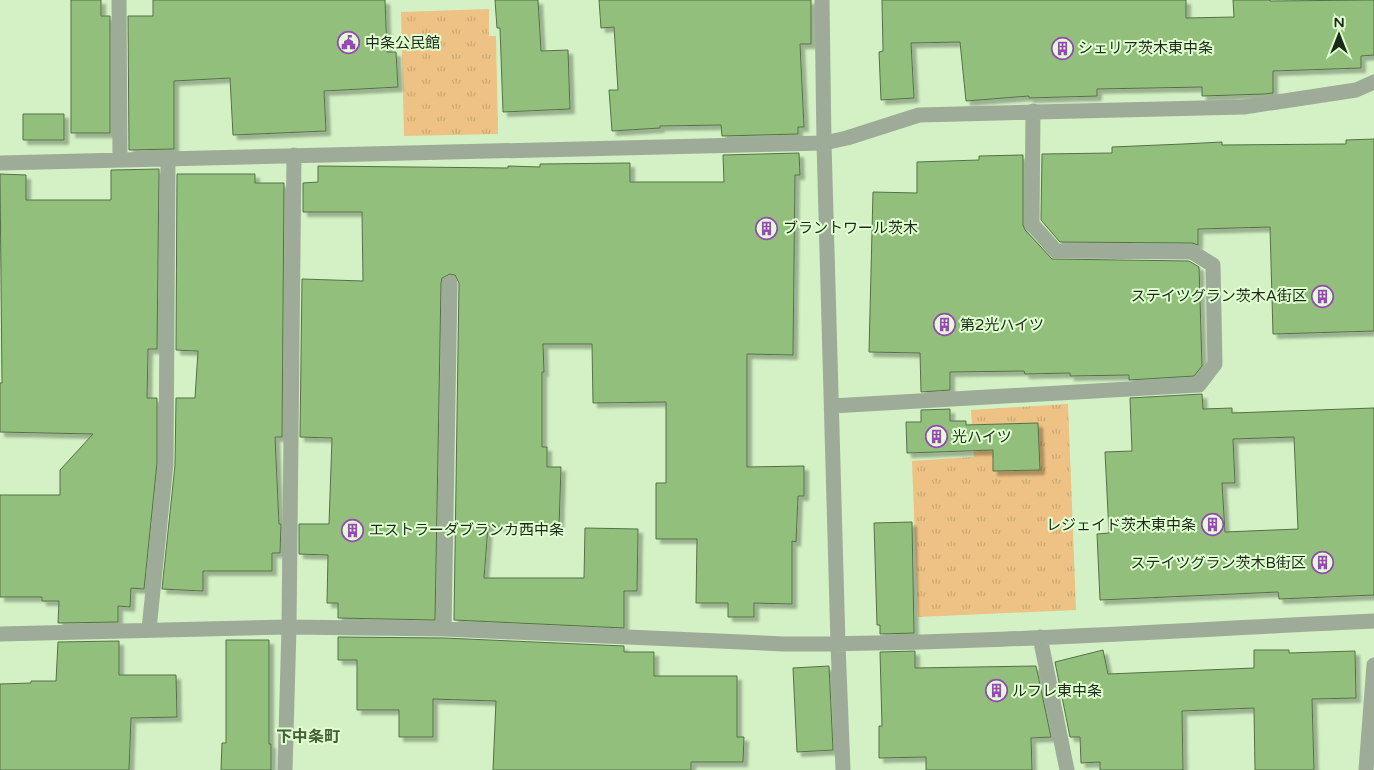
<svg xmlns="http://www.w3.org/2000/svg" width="1374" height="770" font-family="'Varela Round','Noto Sans JP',sans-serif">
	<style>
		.park { fill: url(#park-tufts) }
		.building { fill: #92c07c; stroke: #557048; fill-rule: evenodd; filter: url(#shadow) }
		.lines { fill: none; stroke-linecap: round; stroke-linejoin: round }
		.street { stroke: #9eab99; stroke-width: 15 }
		.labels { text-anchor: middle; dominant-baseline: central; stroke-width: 4; stroke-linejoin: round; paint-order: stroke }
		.poi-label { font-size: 15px; fill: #1d2918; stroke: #e0ffd1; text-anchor: start }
		.neighbourhood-label { font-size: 16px; font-weight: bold; fill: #455f39; stroke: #e0ffd1 }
	</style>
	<defs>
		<pattern id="park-tufts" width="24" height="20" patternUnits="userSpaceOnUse" patternTransform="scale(1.25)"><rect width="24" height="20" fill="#edc284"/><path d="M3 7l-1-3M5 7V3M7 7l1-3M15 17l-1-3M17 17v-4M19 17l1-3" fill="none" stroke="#cba771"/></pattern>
		<filter id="shadow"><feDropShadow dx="4.5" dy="4.5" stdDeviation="1" flood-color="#0004"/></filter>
	</defs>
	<rect width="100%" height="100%" fill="#d3f1c4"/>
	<!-- park -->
	<path class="park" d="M 489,9 L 489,36 L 496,36 L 498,134 L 404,136 L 401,12 Z
		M 1068,404 L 1076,610 L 918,617 L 912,461 L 974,457 L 971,410 Z"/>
	<!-- building -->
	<path class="building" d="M 71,0 L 101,0 L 101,16 L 110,16 L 110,133 L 71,133 Z
		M 153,0 L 385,0 L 387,52 L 396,52 L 398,87 L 324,91 L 326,131 L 233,135 L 230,78 L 174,81 L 174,149 L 129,150 L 128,16 L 153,16 Z
		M 495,0 L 538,0 L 541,51 L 568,50 L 570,109 L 503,112 L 500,28 L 497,28 Z
		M 599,0 L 811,0 L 811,44 L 800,44 L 804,127 L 798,127 L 798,134 L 722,136 L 721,125 L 660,126 L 660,128 L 612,131 L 609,90 L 618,90 L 614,27 L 601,28 Z
		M 882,0 L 1186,0 L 1186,18 L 1234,17 L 1233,0 L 1270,0 L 1270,1 L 1374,0 L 1374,55 L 1361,56 L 1361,68 L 1273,71 L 1273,93 L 1265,94 L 1202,96 L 1202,87 L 1097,89 L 1097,96 L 1029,98 L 1029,96 L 966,101 L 960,42 L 911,43 L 914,98 L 881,100 L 879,52 L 883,51 Z
		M 23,114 L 64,114 L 64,140 L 23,140 Z
		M 1374,139 L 1374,331 L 1273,334 L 1270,227 L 1198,229 L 1198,245 L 1192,243 L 1060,242 L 1041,220 L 1042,154 L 1112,153 L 1112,147 L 1183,144 L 1222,142 L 1222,145 L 1346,144 L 1346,140 Z
		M 799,153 L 800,175 L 795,175 L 793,355 L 747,354 L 747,467 L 804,466 L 804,496 L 798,496 L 796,542 L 792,541 L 792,604 L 754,603 L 754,617 L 728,617 L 728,603 L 696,603 L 697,539 L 656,539 L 656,483 L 666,483 L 666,402 L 593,403 L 592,344 L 543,344 L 544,372 L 542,372 L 542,447 L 547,447 L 547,467 L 561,467 L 559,527 L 488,526 L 484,578 L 584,578 L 585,528 L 638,529 L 637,591 L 624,591 L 624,628 L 454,620 L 459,283 L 455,275 L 450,274 L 442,278 L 441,283 L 435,620 L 338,618 L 338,603 L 327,603 L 328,555 L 299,554 L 299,524 L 329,524 L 332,438 L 300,437 L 302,279 L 363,281 L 362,212 L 303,212 L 303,183 L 318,182 L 318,166 L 508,168 L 508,166 L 540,167 L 540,164 L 630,163 L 630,182 L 724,182 L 723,155 Z
		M 1023,155 L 1023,225 L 1025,230 L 1052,259 L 1189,261 L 1199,267 L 1202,366 L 1194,376 L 1129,380 L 1129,375 L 1070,376 L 1070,373 L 1025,374 L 1024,371 L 950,372 L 950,390 L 921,392 L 920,353 L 869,352 L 873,192 L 917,193 L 917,162 L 979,160 L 979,156 Z
		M 159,169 L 157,349 L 148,349 L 147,398 L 157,398 L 157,463 L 144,589 L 131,588 L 130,607 L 118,606 L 118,622 L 58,623 L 59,601 L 42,601 L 42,597 L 0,597 L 0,495 L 60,495 L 60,470 L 93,434 L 0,432 L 0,383 L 2,383 L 0,174 L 26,175 L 26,200 L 111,200 L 111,170 Z
		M 177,174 L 255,174 L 255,183 L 284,183 L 282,437 L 275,437 L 279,524 L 281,524 L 280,553 L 272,553 L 272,571 L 203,571 L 203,591 L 162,589 L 175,465 L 176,398 L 195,398 L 198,351 L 176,350 Z
		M 1202,394 L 1203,409 L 1232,408 L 1232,413 L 1374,408 L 1374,595 L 1279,599 L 1278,592 L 1100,600 L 1097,534 L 1109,533 L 1105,452 L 1132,451 L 1130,398 ZM 1294,437 L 1298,529 L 1225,532 L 1222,483 L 1235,483 L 1233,439 Z
		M 950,409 L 950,421 L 966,421 L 966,425 L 1038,423 L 1040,470 L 993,471 L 993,450 L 907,453 L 906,422 L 921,422 L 921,410 Z
		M 912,522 L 914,633 L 880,634 L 880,625 L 877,625 L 874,523 Z
		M 338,637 L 444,638 L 624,646 L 624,652 L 654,652 L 654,676 L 737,676 L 737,737 L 744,737 L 743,762 L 691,762 L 691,770 L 493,770 L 496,701 L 433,699 L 433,737 L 399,737 L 399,710 L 357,710 L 357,660 L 338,660 Z
		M 226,640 L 269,640 L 269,744 L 271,744 L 271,770 L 221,770 L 222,743 L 226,743 Z
		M 119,641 L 119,675 L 176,675 L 177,717 L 131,718 L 129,770 L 0,770 L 0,684 L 31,683 L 31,681 L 56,681 L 58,642 Z
		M 1103,650 L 1108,674 L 1254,668 L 1254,650 L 1289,650 L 1289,653 L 1355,651 L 1356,698 L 1312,699 L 1314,770 L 1255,770 L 1254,708 L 1182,711 L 1183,770 L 1100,770 L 1100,762 L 1081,763 L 1080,737 L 1070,737 L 1055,662 Z
		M 915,651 L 915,668 L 1036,666 L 1051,737 L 1031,738 L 1032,770 L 926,770 L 926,757 L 879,758 L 879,726 L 882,726 L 880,652 Z
		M 829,666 L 833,750 L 797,752 L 793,668 Z"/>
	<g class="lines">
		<!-- street -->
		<path class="street" d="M 119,0 L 120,160
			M 822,0 L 824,143 L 838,644 L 843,770
			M 0,163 L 824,143 L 847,138 L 919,115 L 1244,107 L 1356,90 L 1374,82
			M 832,406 L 1199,385 L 1215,364 L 1213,265 L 1192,252 L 1056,251 L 1032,224 L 1033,111
			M 149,629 L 166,464 L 168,159
			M 444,629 L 450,283
			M 0,634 L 289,627 L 444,629 L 784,644 C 981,644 1178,630 1374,621
			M 1040,637 L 1067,770
			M 285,770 L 289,627 L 294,155
			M 1366,770 L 1374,665"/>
	</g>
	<!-- icons -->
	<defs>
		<symbol id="civic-ring" viewBox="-11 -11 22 22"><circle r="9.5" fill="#e0ffd1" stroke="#9847b7" stroke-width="1.5"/><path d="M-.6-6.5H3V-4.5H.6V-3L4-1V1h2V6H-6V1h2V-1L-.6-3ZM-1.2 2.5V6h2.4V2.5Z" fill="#9847b7"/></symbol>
		<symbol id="building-ring" viewBox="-11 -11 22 22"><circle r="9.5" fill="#e0ffd1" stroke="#9847b7" stroke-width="1.5"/><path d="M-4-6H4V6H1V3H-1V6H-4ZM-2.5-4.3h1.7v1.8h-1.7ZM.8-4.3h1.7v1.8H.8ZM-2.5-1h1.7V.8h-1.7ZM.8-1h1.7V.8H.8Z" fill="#9847b7"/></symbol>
	</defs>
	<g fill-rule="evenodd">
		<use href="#civic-ring" x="336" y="30" width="25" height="25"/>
		<use href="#building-ring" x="1050" y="36" width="25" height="25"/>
		<use href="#building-ring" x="754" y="216" width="25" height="25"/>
		<use href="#building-ring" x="1310" y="284" width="25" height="25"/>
		<use href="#building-ring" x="932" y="312" width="25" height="25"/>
		<use href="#building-ring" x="924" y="424" width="25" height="25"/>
		<use href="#building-ring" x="1200" y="512" width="25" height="25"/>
		<use href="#building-ring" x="340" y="518" width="25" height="25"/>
		<use href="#building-ring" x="1310" y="550" width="25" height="25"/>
		<use href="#building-ring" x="984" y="678" width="25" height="25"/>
	</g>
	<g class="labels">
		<!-- poi labels -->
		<g class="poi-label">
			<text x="365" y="43">中条公民館</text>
			<text x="1078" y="48">シェリア茨木東中条</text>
			<text x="783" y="228">ブラントワール茨木</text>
			<text x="1307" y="296" text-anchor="end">ステイツグラン茨木A街区</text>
			<text x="960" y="325">第2光ハイツ</text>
			<text x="952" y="437">光ハイツ</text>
			<text x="1196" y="525" text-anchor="end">レジェイド茨木東中条</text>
			<text x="369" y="530">エストラーダブランカ西中条</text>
			<text x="1306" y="563" text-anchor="end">ステイツグラン茨木B街区</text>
			<text x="1012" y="691">ルフレ東中条</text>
		</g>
		<!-- neighbourhood labels -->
		<g class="neighbourhood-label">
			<text x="308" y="737">下中条町</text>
		</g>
	</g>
	<!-- north arrow -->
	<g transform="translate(1339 35)" stroke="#e0ffd1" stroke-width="4" paint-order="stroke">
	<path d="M0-4L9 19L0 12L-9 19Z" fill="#1d2918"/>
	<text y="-8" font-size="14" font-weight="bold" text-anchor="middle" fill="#1d2918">N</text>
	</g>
</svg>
